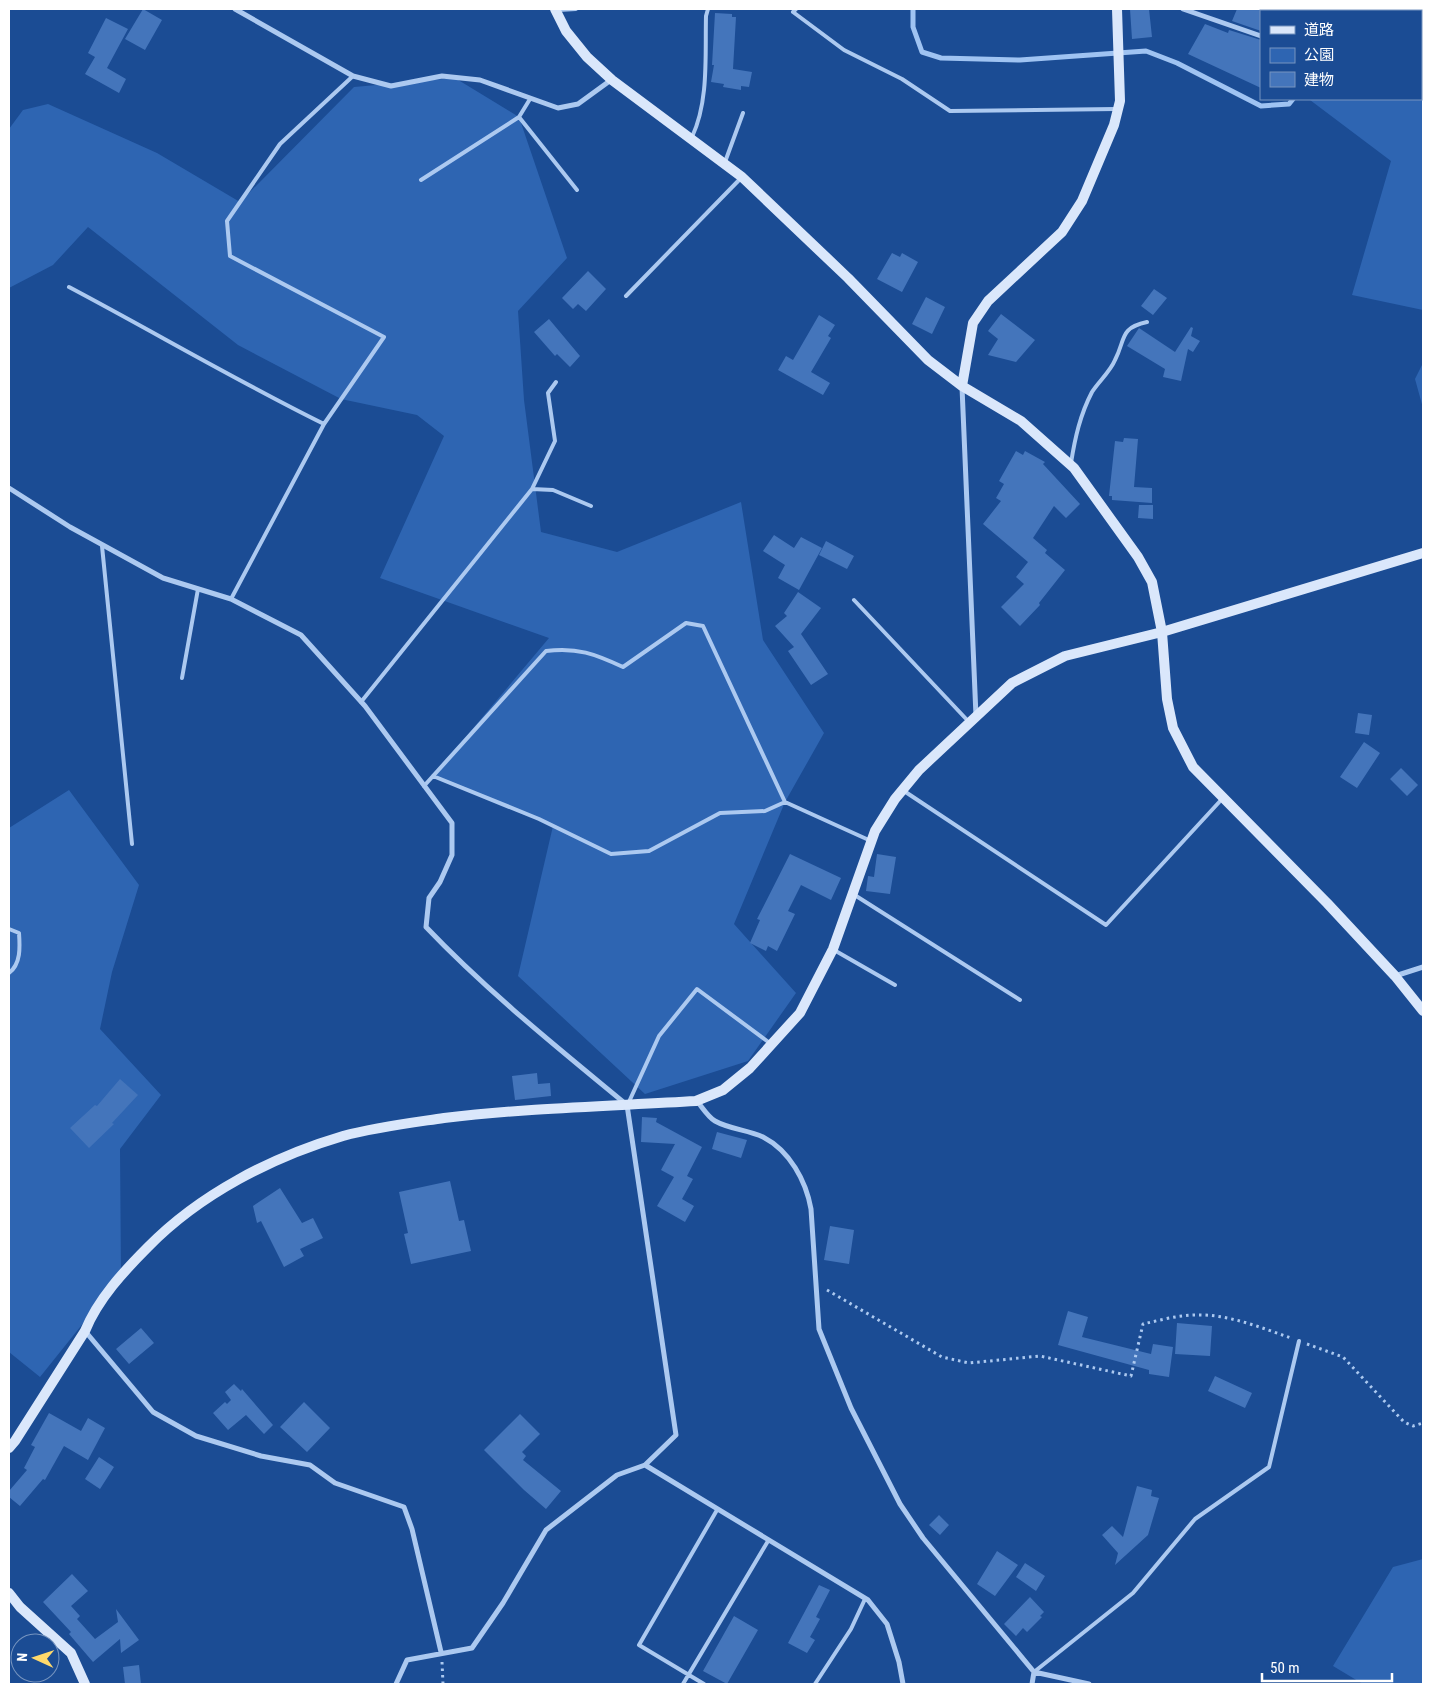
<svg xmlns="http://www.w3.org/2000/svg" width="1432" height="1693" font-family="'Roboto Condensed','Noto Sans JP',sans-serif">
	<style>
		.green { fill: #2e65b2 }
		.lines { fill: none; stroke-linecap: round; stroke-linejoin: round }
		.stream { stroke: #9fc3f2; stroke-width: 5 }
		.building { fill: #4475bb }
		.path { stroke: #acc9f0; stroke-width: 3; stroke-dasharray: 2.5 4; stroke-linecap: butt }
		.lane { stroke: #acc9f0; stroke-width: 4 }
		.street { stroke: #acc9f0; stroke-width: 5 }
		.secondary { stroke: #dae7fb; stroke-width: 10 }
	</style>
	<rect width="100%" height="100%" fill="#1b4c94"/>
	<!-- green -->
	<path class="green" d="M 1421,48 L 1423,49 L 1423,310 L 1352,295 L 1391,161 L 1310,100 L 1421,99 Z
		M 455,78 L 519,117 L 567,258 L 518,311 L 524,400 L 541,532 L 617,552 L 741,502 L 763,640 L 824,733 L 785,802 L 734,924 L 796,993 L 748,1061 L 645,1094 L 518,976 L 553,826 L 433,776 L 549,638 L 380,578 L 444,436 L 417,415 L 341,399 L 238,345 L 88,227 L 53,265 L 9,288 L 9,129 L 23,110 L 48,104 L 157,153 L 240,202 L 354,87 Z
		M 1423,363 L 1423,408 L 1415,379 Z
		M 69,790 L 139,885 L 112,972 L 100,1029 L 161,1095 L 120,1149 L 121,1276 L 40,1377 L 9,1352 L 9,828 Z
		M 1423,1559 L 1423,1684 L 1363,1684 L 1333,1666 L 1393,1567 Z"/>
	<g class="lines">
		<!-- stream -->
		<path class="stream" d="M 913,9 L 913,27 L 922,52 L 941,58 L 1020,60 L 1146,51 L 1177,63 L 1261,106 L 1289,104 L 1293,99
			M 1421,48 L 1423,49"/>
	</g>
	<!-- building -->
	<path class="building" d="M 143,9 L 162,20 L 145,50 L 125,39 Z
		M 1130,9 L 1149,9 L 1152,37 L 1132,39 Z
		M 1237,9 L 1261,9 L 1261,31 L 1232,21 Z
		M 715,13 L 732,14 L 732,17 L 736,17 L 733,69 L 752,72 L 749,87 L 741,86 L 741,90 L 723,87 L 724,84 L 711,82 L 714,65 L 712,65 Z
		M 106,18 L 128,29 L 107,68 L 126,79 L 119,93 L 85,74 L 95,57 L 88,53 Z
		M 1205,24 L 1228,33 L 1229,30 L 1261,40 L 1261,88 L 1188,54 Z
		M 892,253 L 900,257 L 902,253 L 918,262 L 902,292 L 877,279 Z
		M 588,271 L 606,289 L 586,311 L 578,304 L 573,309 L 562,298 Z
		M 1154,289 L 1167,298 L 1153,315 L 1141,306 Z
		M 926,297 L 945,307 L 932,334 L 912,324 Z
		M 1001,314 L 1035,340 L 1016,362 L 988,355 L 998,339 L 988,331 Z
		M 819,315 L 835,325 L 828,336 L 831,338 L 811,372 L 830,383 L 823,395 L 778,370 L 786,356 L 793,360 Z
		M 549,319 L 580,356 L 570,367 L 557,354 L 555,356 L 534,332 Z
		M 1191,327 L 1193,328 L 1191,336 L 1200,341 L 1193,352 L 1188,349 L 1181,381 L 1163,377 L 1165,369 L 1127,346 L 1139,328 L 1175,352 Z
		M 1124,438 L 1138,439 L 1134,487 L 1152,488 L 1152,503 L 1112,500 L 1112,496 L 1109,496 L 1115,441 L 1123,442 Z
		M 1016,451 L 1023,455 L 1025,451 L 1045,462 L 1043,464 L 1080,504 L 1066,518 L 1054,506 L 1033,538 L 1047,550 L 1045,553 L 1065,570 L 1039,603 L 1040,605 L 1020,626 L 1001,607 L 1024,584 L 1016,577 L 1028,562 L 983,524 L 1001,501 L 996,498 L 1004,484 L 999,481 Z
		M 1139,505 L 1153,505 L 1153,519 L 1138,518 Z
		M 774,535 L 794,548 L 801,537 L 822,548 L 799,590 L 778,578 L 785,565 L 763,551 Z
		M 826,541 L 854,556 L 847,569 L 819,555 Z
		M 798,592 L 821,608 L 801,634 L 828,674 L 811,685 L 788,651 L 794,647 L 775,626 L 787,616 L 784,613 Z
		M 1358,713 L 1372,715 L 1369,735 L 1355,733 Z
		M 1364,742 L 1380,753 L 1357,788 L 1340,777 Z
		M 1401,768 L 1418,785 L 1407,796 L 1390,779 Z
		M 790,854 L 841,878 L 831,900 L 801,885 L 788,911 L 795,914 L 777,951 L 768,946 L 766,951 L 750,943 L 760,920 L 757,919 Z
		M 877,854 L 896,857 L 890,894 L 866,891 L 868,876 L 874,877 Z
		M 537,1073 L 538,1084 L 550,1083 L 551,1096 L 515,1100 L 512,1076 Z
		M 120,1079 L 138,1095 L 112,1123 L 114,1124 L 89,1148 L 70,1128 L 95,1105 L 97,1106 Z
		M 642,1117 L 657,1118 L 656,1122 L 702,1147 L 687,1176 L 693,1179 L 682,1199 L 694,1206 L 685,1222 L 657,1206 L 674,1177 L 661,1170 L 675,1144 L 641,1142 Z
		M 717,1132 L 747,1140 L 741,1158 L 712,1149 Z
		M 450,1181 L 459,1221 L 464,1220 L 471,1251 L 411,1264 L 404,1234 L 408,1233 L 399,1192 Z
		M 280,1188 L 302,1223 L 313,1218 L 323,1238 L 300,1249 L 304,1256 L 284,1267 L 261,1221 L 257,1223 L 253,1206 Z
		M 830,1226 L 854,1230 L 849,1264 L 824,1260 Z
		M 1068,1311 L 1088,1317 L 1082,1337 L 1151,1354 L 1153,1344 L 1173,1347 L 1169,1377 L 1149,1374 L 1149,1370 L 1058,1345 Z
		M 1177,1323 L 1212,1326 L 1210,1356 L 1175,1354 Z
		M 141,1328 L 154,1343 L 129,1364 L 116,1349 Z
		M 1215,1376 L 1252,1393 L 1245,1408 L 1208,1391 Z
		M 234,1384 L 241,1391 L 242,1389 L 273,1425 L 264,1434 L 246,1415 L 228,1430 L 213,1413 L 225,1402 L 227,1404 L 231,1400 L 225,1392 Z
		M 304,1402 L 330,1428 L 307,1452 L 280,1427 Z
		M 49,1413 L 81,1431 L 88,1418 L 105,1428 L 88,1460 L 64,1446 L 45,1480 L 43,1479 L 20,1506 L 9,1497 L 9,1491 L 27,1470 L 24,1468 L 35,1447 L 31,1445 Z
		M 520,1414 L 540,1434 L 522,1452 L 526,1456 L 523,1460 L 561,1491 L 546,1509 L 524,1490 L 484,1450 Z
		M 99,1457 L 114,1467 L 100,1489 L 85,1479 Z
		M 1137,1486 L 1152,1490 L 1151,1496 L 1159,1498 L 1148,1535 L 1115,1565 L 1118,1553 L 1102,1535 L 1112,1526 L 1123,1537 Z
		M 939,1515 L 949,1525 L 940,1535 L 929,1525 Z
		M 997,1551 L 1018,1565 L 995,1596 L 977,1584 Z
		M 1025,1563 L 1045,1576 L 1036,1591 L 1016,1577 Z
		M 72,1574 L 88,1591 L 71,1606 L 80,1616 L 77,1619 L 95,1639 L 118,1622 L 116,1609 L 139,1640 L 121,1653 L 120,1639 L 93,1662 L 69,1634 L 71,1632 L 43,1602 Z
		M 819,1585 L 830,1590 L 816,1617 L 820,1619 L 810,1637 L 815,1640 L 807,1653 L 788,1643 Z
		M 1030,1597 L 1044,1612 L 1040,1616 L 1042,1617 L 1027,1632 L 1023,1628 L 1016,1636 L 1004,1624 Z
		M 734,1616 L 758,1630 L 727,1684 L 703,1671 Z
		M 139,1665 L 141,1684 L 125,1684 L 123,1667 Z"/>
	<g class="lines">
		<!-- path -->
		<path class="path" d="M 827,1290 L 942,1357 L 969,1363 L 1040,1356 L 1131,1376 L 1143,1324 C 1160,1320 1179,1315 1197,1315 C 1228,1314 1262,1328 1291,1338
			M 1307,1344 L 1343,1357 L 1404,1422 L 1413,1426 L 1423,1423
			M 442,1662 L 443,1684"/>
		<!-- lane -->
		<path class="lane" d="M 796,9 L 793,12 L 844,50 L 902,79 L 950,111 L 1116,109
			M 558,10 L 576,9
			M 519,117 L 577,190
			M 692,137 C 709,101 705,55 706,16 L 708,9
			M 725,162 L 743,113
			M 421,180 L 519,117 L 530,99
			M 69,287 C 154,332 237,381 324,424
			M 626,296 L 741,178
			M 1071,463 C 1075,438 1080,415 1092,392 C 1099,381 1110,372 1115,360 C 1126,339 1119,328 1147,322
			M 532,489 L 555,441 L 548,393 L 556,382
			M 102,546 L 132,844
			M 231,599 L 324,424 L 384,337 L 230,256 L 227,221 L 280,144 L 353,76
			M 854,600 L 969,722
			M 182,678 L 198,589
			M 361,702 L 532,489 L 553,490 L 591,506
			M 433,776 L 539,819 L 611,854 L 649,851 L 720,813 L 765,811 L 785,802
			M 424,786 L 546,651 C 577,647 595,654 623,667 L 686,623 L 703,626 L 785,802 L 871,841
			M 904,791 L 1106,925 L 1222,799
			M 853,894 L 1020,1000
			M 9,929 L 19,933 C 20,947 21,964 9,973
			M 834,950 L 895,985
			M 628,1104 L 659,1036 L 697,989 L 771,1044
			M 1034,1672 L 1133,1593 L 1195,1519 L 1269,1467 L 1299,1341
			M 683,1684 L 768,1541
			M 704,1684 L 639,1645 L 717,1510
			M 815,1684 L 851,1629 L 865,1599"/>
		<!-- street -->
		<path class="street" d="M 235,9 L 353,76 L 391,86 L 442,76 L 480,80 L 558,108 L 578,104 L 611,80
			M 1183,9 L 1261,36
			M 1287,11 L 1288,9
			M 962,387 L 976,716
			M 9,488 L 70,527 L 163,578 L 231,599 L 301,635 L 365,706 L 452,823 L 452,855 L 440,882 L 429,898 L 426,927 C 488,992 558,1048 627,1105 L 676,1435 L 645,1465
			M 1395,976 L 1423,967
			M 697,1101 C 702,1107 708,1117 715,1121 C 729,1129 748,1130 763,1137 C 790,1151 806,1181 811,1209 L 819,1329 L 851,1408 L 900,1504 L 923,1538 L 1034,1672 L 1089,1684
			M 85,1331 L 153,1412 L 196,1436 L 261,1456 L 310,1465 L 335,1483 L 404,1507 L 412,1529 L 441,1652
			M 396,1684 L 407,1660 L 472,1648 L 503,1603 L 546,1530 L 617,1475 L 645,1465 L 868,1600 L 887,1624 L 899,1662 L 903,1684
			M 1032,1684 L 1034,1672"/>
		<!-- secondary -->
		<path class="secondary" d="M 555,9 L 566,31 L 587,57 L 612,80 L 742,177 L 848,278 L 928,360 L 962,386 L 1021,421 L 1074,468 L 1138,557 L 1152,582 L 1162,632 L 1167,699 L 1173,728 L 1193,767 L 1327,903 L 1395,976 L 1423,1011
			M 962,386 L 973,323 L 988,301 L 1062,232 L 1082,201 L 1114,125 L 1120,101 L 1117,9
			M 9,1448 L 15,1441 L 85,1331 C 98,1299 124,1271 148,1247 C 200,1194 272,1157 343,1136 C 376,1127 410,1123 444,1118 C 527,1108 612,1106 696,1101 L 723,1090 L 750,1068 L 800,1013 L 833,949 L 875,831 L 895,799 L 919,770 L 1012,683 L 1065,656 L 1162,632 L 1423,553
			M 9,1593 L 20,1607 L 71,1653 L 85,1684"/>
	</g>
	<!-- border -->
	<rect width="1432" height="1693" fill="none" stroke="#ffffff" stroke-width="20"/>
	<!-- legend -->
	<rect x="1260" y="10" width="162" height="90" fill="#1b4c94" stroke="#7694bf"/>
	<rect x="1270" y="26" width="25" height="8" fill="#dae7fb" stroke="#7694bf"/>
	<text x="1304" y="35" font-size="15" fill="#ffffff">道路</text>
	<rect x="1270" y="48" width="25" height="15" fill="#2e65b2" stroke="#7694bf"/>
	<text x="1304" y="60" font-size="15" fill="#ffffff">公園</text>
	<rect x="1270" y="72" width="25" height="15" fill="#4475bb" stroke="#7694bf"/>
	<text x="1304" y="85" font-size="15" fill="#ffffff">建物</text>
	<!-- north arrow -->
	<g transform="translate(35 1658) rotate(273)"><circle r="24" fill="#1b4c94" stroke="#7694bf"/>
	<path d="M0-4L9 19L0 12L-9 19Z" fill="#ffd96b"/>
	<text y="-8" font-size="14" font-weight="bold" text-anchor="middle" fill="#ffffff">N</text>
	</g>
	<!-- scale -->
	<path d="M1262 1673v8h130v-8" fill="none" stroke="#ffffff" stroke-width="2.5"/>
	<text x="1270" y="1673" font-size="15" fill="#ffffff" stroke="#1b4c94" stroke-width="4" paint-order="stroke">50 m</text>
</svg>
